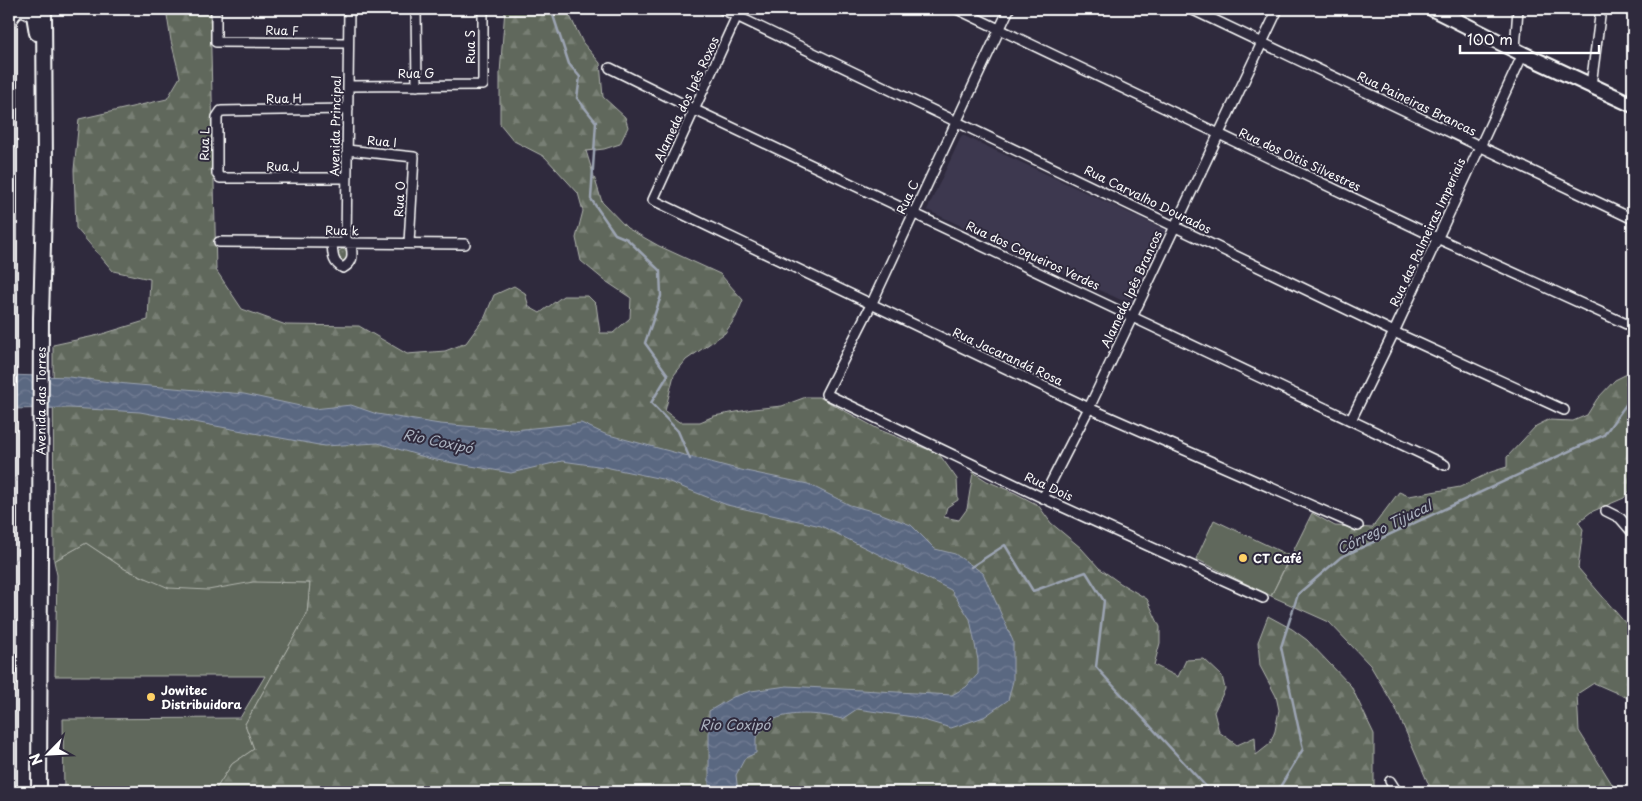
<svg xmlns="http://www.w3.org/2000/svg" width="1642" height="801" font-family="'Playpen Sans',sans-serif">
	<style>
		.built { fill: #3d394f }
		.green { fill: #60685b; stroke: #b0b4ad }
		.forest { fill: url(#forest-firs); stroke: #b0b4ad }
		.park { fill: url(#park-dots); stroke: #b0b4ad }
		.water { fill: url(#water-waves); stroke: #9ca4b3 }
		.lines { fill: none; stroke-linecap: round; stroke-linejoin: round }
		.stream { stroke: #9ca4b3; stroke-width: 2.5 }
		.minor-casing { stroke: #fff; stroke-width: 12 }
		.primary-casing { stroke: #fff; stroke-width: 18 }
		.minor { stroke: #2f2a3d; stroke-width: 9 }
		.primary { stroke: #2f2a3d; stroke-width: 14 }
		.poi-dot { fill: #ffd166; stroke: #2f2a3d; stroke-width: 2 }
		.labels { text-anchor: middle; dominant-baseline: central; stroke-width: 4; stroke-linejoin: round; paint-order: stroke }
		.street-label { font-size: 12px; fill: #fff; stroke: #2f2a3d }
		.poi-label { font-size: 12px; font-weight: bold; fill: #fff; stroke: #2f2a3d; text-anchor: start }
		.water-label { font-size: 14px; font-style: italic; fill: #acb3c0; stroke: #2f2a3d }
	</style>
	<defs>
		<pattern id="forest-firs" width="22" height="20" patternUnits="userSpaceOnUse" patternTransform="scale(1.25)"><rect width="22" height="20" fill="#60685b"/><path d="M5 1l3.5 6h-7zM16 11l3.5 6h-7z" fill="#787f74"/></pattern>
		<pattern id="park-dots" width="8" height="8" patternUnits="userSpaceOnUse" patternTransform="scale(1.25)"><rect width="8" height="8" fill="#60685b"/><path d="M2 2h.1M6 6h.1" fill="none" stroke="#787f74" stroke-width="1.8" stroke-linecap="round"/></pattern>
		<pattern id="water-waves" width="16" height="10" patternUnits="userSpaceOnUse" patternTransform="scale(1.25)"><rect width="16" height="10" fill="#5a6781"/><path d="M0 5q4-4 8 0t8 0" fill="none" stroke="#737e94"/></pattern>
	</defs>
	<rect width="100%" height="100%" fill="#2f2a3d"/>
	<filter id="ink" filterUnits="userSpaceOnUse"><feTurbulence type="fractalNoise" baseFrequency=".02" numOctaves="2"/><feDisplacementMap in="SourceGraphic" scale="10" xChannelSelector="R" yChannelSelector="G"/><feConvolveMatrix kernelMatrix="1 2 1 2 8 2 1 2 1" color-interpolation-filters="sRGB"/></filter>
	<g filter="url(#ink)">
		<!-- built -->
		<path class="built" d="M 962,135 L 1166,230 L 1132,305 L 927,210 Z"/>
		<!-- green -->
		<path class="green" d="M 1214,520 L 1290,556 L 1271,596 L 1196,559 Z
			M 86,543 L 125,569 L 145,578 L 310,583 L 307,614 L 245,724 L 254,749 L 232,764 L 214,792 L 64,792 L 63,719 L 240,718 L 265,676 L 55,676 L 57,575 L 54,561 Z"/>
		<!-- forest -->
		<path class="forest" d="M 166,9 L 210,9 L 216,270 L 242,309 L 286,325 L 359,326 L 407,354 L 445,351 L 466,343 L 485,317 L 494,295 L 514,286 L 525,293 L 529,307 L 540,313 L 563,296 L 588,296 L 596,304 L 600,333 L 613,333 L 630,318 L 631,298 L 604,280 L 581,261 L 576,238 L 583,211 L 578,193 L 545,157 L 514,141 L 500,124 L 500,73 L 505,9 L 564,9 L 569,14 L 583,43 L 600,63 L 603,97 L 625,117 L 628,127 L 620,144 L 604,149 L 586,151 L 602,202 L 627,228 L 659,246 L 720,274 L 743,300 L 736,317 L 725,333 L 686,360 L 674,375 L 665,411 L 679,422 L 700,422 L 714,416 L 753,409 L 782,406 L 806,397 L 819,397 L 880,430 L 939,454 L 957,479 L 958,500 L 947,507 L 944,517 L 959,520 L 967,509 L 973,472 L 987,481 L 1015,493 L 1038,505 L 1051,523 L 1081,548 L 1099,568 L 1120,583 L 1147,599 L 1160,627 L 1160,643 L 1154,665 L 1178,677 L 1186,660 L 1204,659 L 1222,676 L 1225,689 L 1214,712 L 1219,732 L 1237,745 L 1255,737 L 1256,755 L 1270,744 L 1275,731 L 1279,710 L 1276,696 L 1260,666 L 1258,642 L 1268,616 L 1292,629 L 1307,640 L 1351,686 L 1374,734 L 1374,792 L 214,792 L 232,764 L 254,749 L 245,724 L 307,614 L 310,583 L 253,582 L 208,590 L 169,588 L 125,569 L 86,543 L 54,561 L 53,345 L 99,335 L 148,320 L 150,279 L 113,271 L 76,228 L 74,170 L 79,119 L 167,99 L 180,77 L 171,41 Z
			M 1633,371 L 1633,486 L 1624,498 L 1591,512 L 1578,522 L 1583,529 L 1578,568 L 1633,632 L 1633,703 L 1628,698 L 1594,683 L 1577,694 L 1579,731 L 1617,792 L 1432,792 L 1396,709 L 1370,665 L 1329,622 L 1271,596 L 1312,513 L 1335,526 L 1372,528 L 1399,492 L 1409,496 L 1460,487 L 1491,472 L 1507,467 L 1507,457 L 1536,426 L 1548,420 L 1573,421 L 1587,415 L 1597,399 L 1615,380 Z"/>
		<!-- park -->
		<path class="park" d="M 342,249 L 348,251 L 349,261 L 340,264 L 336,253 Z"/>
		<!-- water -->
		<path class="water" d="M 9,375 L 69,377 L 127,384 L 244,394 L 314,409 L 351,405 L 377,414 L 440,424 L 514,430 L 581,423 L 605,434 L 741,470 L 808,484 L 850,505 L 879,513 L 911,525 L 935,549 L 955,554 L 983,573 L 1013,641 L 1013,681 L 1008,700 L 984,717 L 951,728 L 913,717 L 857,709 L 842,719 C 823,714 794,711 775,719 C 768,722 761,732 756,738 L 756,753 L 745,758 L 736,775 L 738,792 L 709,792 L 709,711 L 733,697 L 751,691 L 787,686 L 952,695 L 966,687 L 978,674 L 978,660 L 970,619 L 951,590 L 821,526 L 727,505 L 662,479 L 605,467 L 562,461 L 511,473 L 431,459 L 378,443 L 324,446 L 140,412 L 69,408 L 9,409 Z"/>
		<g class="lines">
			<!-- stream -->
			<path class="stream" d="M 551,9 L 569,64 L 580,77 L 577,98 L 596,122 L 591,199 L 615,234 L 627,239 L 660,271 L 661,296 L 645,343 L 668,375 L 651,403 L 678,431 L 690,459
				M 971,567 L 1005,545 L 1033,591 L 1086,572 L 1104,601 L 1096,667 L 1211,792
				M 1277,792 L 1303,749 L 1281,647 L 1298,594 L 1341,557 L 1604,435 L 1633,395"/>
			<defs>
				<path id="minor" d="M 216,9 L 216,42 L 348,43
					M 416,9 L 417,86
					M 722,9 L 1394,332 L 1564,410
					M 740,9 L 653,200 L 1089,408 L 1358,526
					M 957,9 L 1437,238 L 1633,327
					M 1009,9 L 871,305 L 826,394 L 1043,498 L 1263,598
					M 1191,9 L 1633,219
					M 1515,49 L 1518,9
					M 610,68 L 695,110 L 1445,465
					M 1591,85 L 1601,9
					M 348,86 L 483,85 L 483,9
					M 347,150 L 414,157 L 409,243
					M 347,178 L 220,178 L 217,174 L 217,117 L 221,111 L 348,109
					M 219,242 L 465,244
					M 332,243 C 333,254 332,263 343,268 C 355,261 352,255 351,243
					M 346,243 L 349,9
					M 1351,420 L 1394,332 L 1523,54
					M 1043,498 L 1089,408 L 1278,9
					M 1606,511 L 1620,518 L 1633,533
					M 1390,781 L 1397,792"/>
				<g id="primary">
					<path d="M 1433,9 L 1523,54 L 1633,105"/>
					<path d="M 9,20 L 9,792"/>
					<path d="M 9,21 C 16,7 22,7 34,15 L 37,33"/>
					<path id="s1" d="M 39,792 L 41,318 L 45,170 L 44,9"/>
				</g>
			</defs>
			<!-- minor casing -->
			<use href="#minor" class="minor-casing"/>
			<!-- primary casing -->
			<use href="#primary" class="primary-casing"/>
			<!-- minor -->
			<use href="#minor" class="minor"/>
			<!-- primary -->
			<use href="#primary" class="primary"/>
		</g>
	</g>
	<!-- markers -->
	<g class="poi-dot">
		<circle cx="1243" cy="558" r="5"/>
		<circle cx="151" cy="697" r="5"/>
	</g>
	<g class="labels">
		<!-- street labels -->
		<g class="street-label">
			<text transform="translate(282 30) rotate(1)">Rua F</text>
			<text transform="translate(470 47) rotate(-90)">Rua S</text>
			<text x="416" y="73">Rua G</text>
			<text transform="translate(284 98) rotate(-1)">Rua H</text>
			<text transform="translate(686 99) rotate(-65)">Alameda dos Ipês Roxos</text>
			<text transform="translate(1417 103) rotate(26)">Rua Paineiras Brancas</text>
			<text transform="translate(335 126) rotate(-89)">Avenida Principal</text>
			<text transform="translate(382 141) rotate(5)">Rua I</text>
			<text transform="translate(204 144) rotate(-89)">Rua L</text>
			<text transform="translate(1300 159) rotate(25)">Rua dos Oitis Silvestres</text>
			<text x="283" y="166">Rua J</text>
			<text transform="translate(907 197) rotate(-65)">Rua C</text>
			<text transform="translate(399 199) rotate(-87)">Rua O</text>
			<text transform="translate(1148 199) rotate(26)">Rua Carvalho Dourados</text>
			<text transform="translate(342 230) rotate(1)">Rua k</text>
			<text transform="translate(1427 232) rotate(-65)">Rua das Palmeiras Imperiais</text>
			<text transform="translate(1033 255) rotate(25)">Rua dos Coqueiros Verdes</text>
			<text transform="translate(1131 289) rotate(-65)">Alameda Ipês Brancos</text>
			<text transform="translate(1008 356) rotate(25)">Rua Jacarandá Rosa</text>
			<text stroke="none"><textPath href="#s1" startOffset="391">Avenida das Torres</textPath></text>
			<text transform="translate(1049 486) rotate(25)">Rua Dois</text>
		</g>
		<!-- poi labels -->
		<g class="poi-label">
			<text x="1253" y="558">CT Café</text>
			<text x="161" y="690">Jowitec<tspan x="161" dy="14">Distribuidora</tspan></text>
		</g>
		<!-- water labels -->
		<g class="water-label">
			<text transform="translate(438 441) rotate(12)">Rio Coxipó</text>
			<text transform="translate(1384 527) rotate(-26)">Córrego Tijucal</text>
			<text x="735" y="724">Rio Coxipó</text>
		</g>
	</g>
	<!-- margin -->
	<rect width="1642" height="801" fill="none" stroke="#2f2a3d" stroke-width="30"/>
	<rect x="15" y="15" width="1612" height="771" fill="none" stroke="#fff" stroke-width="2" filter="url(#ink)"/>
	<!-- north arrow -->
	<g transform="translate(48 754) rotate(246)" stroke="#2f2a3d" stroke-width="4" paint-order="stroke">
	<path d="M0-4L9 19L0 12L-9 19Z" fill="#ffffff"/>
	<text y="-8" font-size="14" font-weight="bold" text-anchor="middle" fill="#ffffff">N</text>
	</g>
	<!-- scale -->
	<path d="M1460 45v8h139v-8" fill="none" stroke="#ffffff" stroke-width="2.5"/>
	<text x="1467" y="45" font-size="15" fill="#ffffff" stroke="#2f2a3d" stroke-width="4" paint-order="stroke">100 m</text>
</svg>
